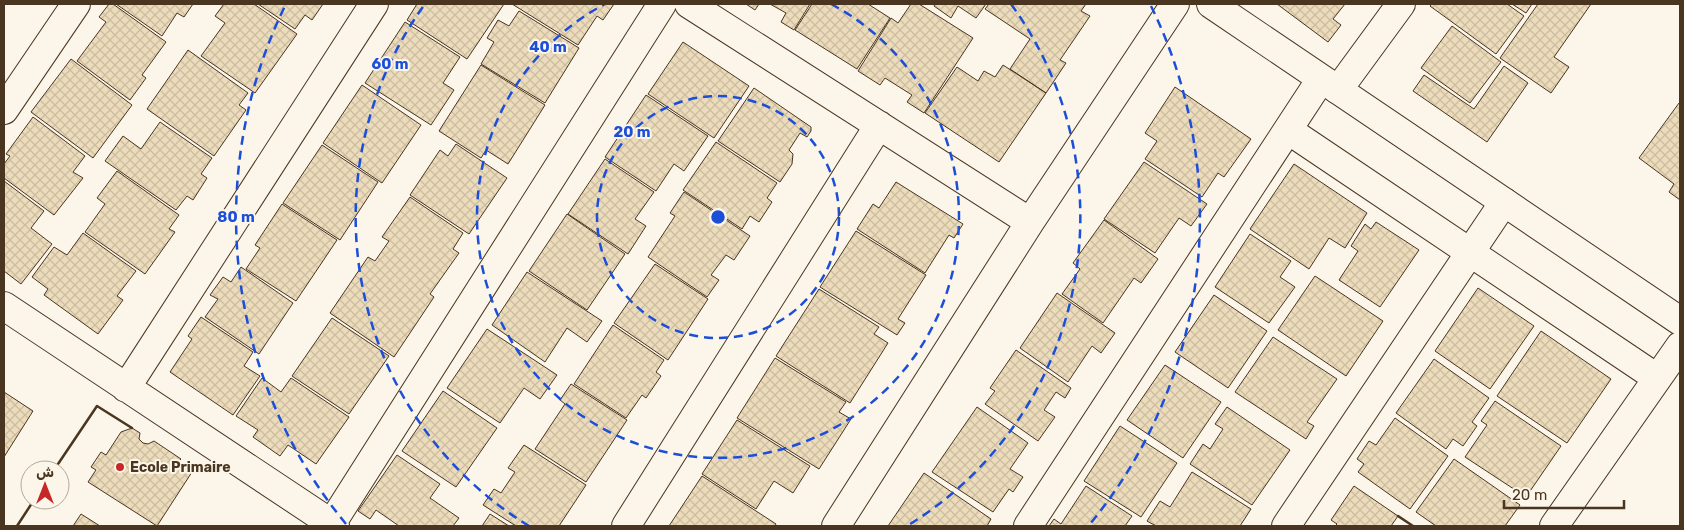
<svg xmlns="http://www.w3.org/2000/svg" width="1684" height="530" font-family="Rubik,'Noto Sans Arabic',sans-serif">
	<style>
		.building { fill: url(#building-cross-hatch); stroke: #4a3520 }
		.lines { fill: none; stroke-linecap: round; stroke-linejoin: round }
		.minor-casing { stroke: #4a3520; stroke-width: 30 }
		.secondary-casing { stroke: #4a3520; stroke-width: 30 }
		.minor { stroke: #fbf6e9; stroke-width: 28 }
		.secondary { stroke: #fbf6e9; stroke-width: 28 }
		.wall { stroke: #4a3520; stroke-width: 2.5 }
		.ring { fill: none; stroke: #1d4ed8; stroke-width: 2.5; stroke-dasharray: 9 6 }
		.poi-dot { fill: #c62828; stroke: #fbf6e9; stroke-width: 2 }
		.labels { text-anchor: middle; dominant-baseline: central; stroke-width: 4; stroke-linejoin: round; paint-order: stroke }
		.poi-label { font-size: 14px; font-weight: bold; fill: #4a3520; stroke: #fbf6e9; text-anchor: start }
		.centre { fill: #1d4ed8; stroke: #fbf6e9; stroke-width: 2.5 }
		.ring-label { font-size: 15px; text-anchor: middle; font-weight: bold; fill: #1d4ed8; stroke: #fbf6e9; stroke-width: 4; stroke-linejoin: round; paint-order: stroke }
	</style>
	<defs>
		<pattern id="building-cross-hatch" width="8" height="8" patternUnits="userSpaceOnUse" patternTransform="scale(1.25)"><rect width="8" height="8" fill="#ecdcbc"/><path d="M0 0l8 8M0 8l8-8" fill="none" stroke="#ccbda1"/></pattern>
	</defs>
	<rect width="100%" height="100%" fill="#fbf6e9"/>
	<!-- building -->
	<path class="building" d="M 109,4 L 113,4 L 166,42 L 142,75 L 146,78 L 130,100 L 77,61 L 106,22 L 99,17 Z
		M 116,4 L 193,4 L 184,17 L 177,13 L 162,36 Z
		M 224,4 L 254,4 L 297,34 L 255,93 L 201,56 L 225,23 L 215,16 Z
		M 258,4 L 323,4 L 312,20 L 305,15 L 295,29 Z
		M 417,4 L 504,4 L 467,59 L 407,20 Z
		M 512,4 L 614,4 L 603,20 L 597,16 L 578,45 Z
		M 746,4 L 759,4 L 755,10 Z
		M 770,4 L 810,4 L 794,30 L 781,22 L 786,13 Z
		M 812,4 L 868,4 L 890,18 L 857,69 L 795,30 Z
		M 911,4 L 919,4 L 973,38 L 924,113 L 907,102 L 912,95 L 885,78 L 880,85 L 858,71 L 891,18 L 898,23 Z
		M 935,4 L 986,4 L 976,18 L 958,6 L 951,18 L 934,6 Z
		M 989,4 L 1086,4 L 1081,11 L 1090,16 L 1060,60 L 1066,63 L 1046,93 L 1010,69 L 1030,39 L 985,9 Z
		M 1277,4 L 1345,4 L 1333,19 L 1341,25 L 1328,42 Z
		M 1432,4 L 1507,4 L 1524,16 L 1496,54 L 1430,6 Z
		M 1512,4 L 1532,4 L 1526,13 Z
		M 1538,4 L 1591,4 L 1554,57 L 1569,67 L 1551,93 L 1500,58 Z
		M 519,11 L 579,48 L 545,103 L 481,64 L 494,42 L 487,38 L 498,20 L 509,26 Z
		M 405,22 L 460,57 L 443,83 L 454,90 L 431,125 L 365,83 Z
		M 1452,26 L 1501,62 L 1470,103 L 1421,68 Z
		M 683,42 L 749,86 L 714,138 L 648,94 Z
		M 188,50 L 248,93 L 239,105 L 246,110 L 214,156 L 147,109 Z
		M 71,59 L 132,105 L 93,158 L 31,112 Z
		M 481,65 L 545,105 L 508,164 L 486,150 L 481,158 L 439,131 Z
		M 1003,65 L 1046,93 L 999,162 L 925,113 L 957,67 L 978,81 L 984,71 L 995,77 Z
		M 1504,66 L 1528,83 L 1487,142 L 1413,91 L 1424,75 L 1474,109 Z
		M 362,85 L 421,125 L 382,183 L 323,143 Z
		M 1175,87 L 1251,139 L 1224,177 L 1218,173 L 1202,197 L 1145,159 L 1157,141 L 1145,133 Z
		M 754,88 L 811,127 L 811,131 L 807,137 L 800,133 L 789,150 L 793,154 L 792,164 L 780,182 L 718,141 Z
		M 646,95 L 708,136 L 684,171 L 674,164 L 656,191 L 605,157 Z
		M 1679,103 L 1680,103 L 1680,200 L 1669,192 L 1674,184 L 1639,158 Z
		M 33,117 L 85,156 L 73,172 L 83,178 L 54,215 L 4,178 L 4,164 L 10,156 L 6,154 Z
		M 160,122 L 212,158 L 201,174 L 207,178 L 193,200 L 187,196 L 176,210 L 105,161 L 123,136 L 141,149 Z
		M 716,142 L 777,183 L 767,198 L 772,202 L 759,222 L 750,216 L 742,229 L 683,190 Z
		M 456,144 L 507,178 L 469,234 L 410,195 L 440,150 L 448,156 Z
		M 322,145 L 378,182 L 340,240 L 283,203 Z
		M 605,159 L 654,192 L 635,219 L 646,226 L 628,254 L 568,214 Z
		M 1144,162 L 1207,204 L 1191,226 L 1179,218 L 1155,253 L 1104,219 Z
		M 1294,164 L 1367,213 L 1345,248 L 1329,238 L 1309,269 L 1250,229 Z
		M 117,171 L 179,215 L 169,229 L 175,232 L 145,274 L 85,232 L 105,204 L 97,198 Z
		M 4,181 L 44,211 L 31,228 L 52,244 L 21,284 L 4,271 Z
		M 896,182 L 963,224 L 954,238 L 949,235 L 925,273 L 857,229 L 873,204 L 879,208 Z
		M 684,192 L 750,236 L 734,260 L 726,255 L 711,275 L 719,280 L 707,297 L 648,257 L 675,216 L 670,213 Z
		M 410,197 L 463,233 L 453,249 L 459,253 L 430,294 L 434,297 L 394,357 L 330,313 L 368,257 L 375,261 L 389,241 L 382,237 Z
		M 282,204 L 337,240 L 296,301 L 246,269 L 260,248 L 255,245 Z
		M 567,214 L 625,254 L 587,310 L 529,271 Z
		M 1104,220 L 1158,259 L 1141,283 L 1134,278 L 1103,323 L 1062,294 L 1080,269 L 1073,263 Z
		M 1376,222 L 1419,250 L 1380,307 L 1339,280 L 1358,251 L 1351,246 L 1365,224 L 1371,229 Z
		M 856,231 L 926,275 L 898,319 L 905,323 L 897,335 L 820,287 Z
		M 83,233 L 136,271 L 117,296 L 123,300 L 98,334 L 44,295 L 48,289 L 32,277 L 54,247 L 67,255 Z
		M 1250,234 L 1291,261 L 1280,277 L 1295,287 L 1269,323 L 1215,287 Z
		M 655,264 L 708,299 L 668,360 L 614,323 Z
		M 241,267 L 293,303 L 259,354 L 205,317 L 218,299 L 210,295 L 223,277 L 231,282 Z
		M 527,272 L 602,321 L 587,342 L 567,328 L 545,362 L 492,325 Z
		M 1315,276 L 1383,321 L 1346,376 L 1278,330 Z
		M 1478,288 L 1534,326 L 1490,389 L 1435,351 Z
		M 819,289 L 879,327 L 874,334 L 888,343 L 850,403 L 776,356 Z
		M 1057,293 L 1115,333 L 1101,353 L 1092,346 L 1068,382 L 1020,348 Z
		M 1214,295 L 1267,331 L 1228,388 L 1175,352 Z
		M 201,317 L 253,352 L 244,366 L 260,376 L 233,415 L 170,372 L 192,339 L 188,336 Z
		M 332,318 L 389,356 L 349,414 L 292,376 Z
		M 613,325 L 664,360 L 656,372 L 661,376 L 646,398 L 642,395 L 626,418 L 574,384 Z
		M 487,329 L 557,375 L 540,399 L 524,388 L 500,423 L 447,388 Z
		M 1541,331 L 1611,379 L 1567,443 L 1497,396 Z
		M 1273,337 L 1337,379 L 1307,422 L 1314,426 L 1306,439 L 1235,392 Z
		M 1016,350 L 1071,388 L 1065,398 L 1056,392 L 1044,410 L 1055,417 L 1038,441 L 985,404 L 995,391 L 990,388 Z
		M 775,358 L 846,402 L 839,412 L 851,419 L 819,469 L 737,418 Z
		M 1434,359 L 1489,398 L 1472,422 L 1477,426 L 1463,446 L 1453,439 L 1446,449 L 1396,413 Z
		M 1165,365 L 1221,402 L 1183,458 L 1127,420 Z
		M 262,378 L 281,392 L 291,378 L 349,417 L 316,464 L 288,445 L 280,456 L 253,437 L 258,430 L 236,416 Z
		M 571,384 L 627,420 L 586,482 L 535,449 L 565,404 L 560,400 Z
		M 443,391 L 497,428 L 456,487 L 402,451 Z
		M 4,392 L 33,411 L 4,457 Z
		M 1495,401 L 1561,446 L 1526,497 L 1465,457 L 1487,425 L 1481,421 Z
		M 977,407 L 1028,443 L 1010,469 L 1023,477 L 1013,492 L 1009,489 L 993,512 L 932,472 Z
		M 1227,407 L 1290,450 L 1252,505 L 1190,464 L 1203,444 L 1210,449 L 1223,429 L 1215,424 Z
		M 1395,418 L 1448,456 L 1410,509 L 1358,472 L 1364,464 L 1357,459 L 1369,441 L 1376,445 Z
		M 737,420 L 810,466 L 793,493 L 774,481 L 756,509 L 702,474 Z
		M 1120,426 L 1177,463 L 1141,517 L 1084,481 Z
		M 132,428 L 140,433 L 139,439 L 143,443 L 148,444 L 154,441 L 181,459 L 177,463 L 192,472 L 157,526 L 88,482 L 96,470 L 91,467 L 101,452 L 106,455 L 121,432 Z
		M 524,445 L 586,485 L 559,526 L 516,526 L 483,505 L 494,489 L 501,493 L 515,472 L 508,468 Z
		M 397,455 L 440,484 L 430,498 L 459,518 L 453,526 L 399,526 L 376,510 L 370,519 L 358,511 Z
		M 1454,459 L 1520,505 L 1505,526 L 1436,526 L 1416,512 Z
		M 1192,472 L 1251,509 L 1240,526 L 1156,526 L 1147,521 L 1160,501 L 1170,507 Z
		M 924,473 L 991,519 L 987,526 L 888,526 Z
		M 702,476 L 776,524 L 775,526 L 669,526 Z
		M 1086,486 L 1132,516 L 1125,526 L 1049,526 L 1054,519 L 1061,524 Z
		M 1354,486 L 1398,516 L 1391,526 L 1335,526 L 1337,524 L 1331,520 Z
		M 81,514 L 100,526 L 73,526 Z
		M 490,514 L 509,526 L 482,526 Z"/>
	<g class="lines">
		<defs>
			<path id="minor" d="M 689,4 L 1030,222
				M 1338,90 L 1401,4
				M 4,110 L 76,4
				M 1288,130 L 1657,378
				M 4,306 L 335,526
				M 126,388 L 374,4
				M 330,526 L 662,4
				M 626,526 L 879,125
				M 836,526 L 1030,222 L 1175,4
				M 1028,526 L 1321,79
				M 1286,526 L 1504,202
				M 1554,526 L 1680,346"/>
			<path id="secondary" d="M 1211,4 L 1680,321"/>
		</defs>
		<!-- minor casing -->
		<use href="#minor" class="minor-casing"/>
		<!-- secondary casing -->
		<use href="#secondary" class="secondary-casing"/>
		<!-- minor -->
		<use href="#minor" class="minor"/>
		<!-- secondary -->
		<use href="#secondary" class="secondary"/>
		<!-- wall -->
		<path class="wall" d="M 54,470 L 97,406 L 132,428
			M 1398,516 L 1413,526
			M 17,526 L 34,500"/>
	</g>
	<!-- distance rings -->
	<g class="ring">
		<circle cx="718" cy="217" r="121"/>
		<path d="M831 4A241 241 0 1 1 605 4"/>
		<path d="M529 526A362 362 0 0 1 425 4M1011 4A362 362 0 0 1 907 526"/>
		<path d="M346 524A482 482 0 0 1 285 6M1151 6A482 482 0 0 1 1090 524"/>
	</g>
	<!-- markers -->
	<circle class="poi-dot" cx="120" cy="467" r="5"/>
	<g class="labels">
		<!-- poi labels -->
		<g class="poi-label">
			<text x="130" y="467">Ecole Primaire</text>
		</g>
	</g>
	<circle cx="718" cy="217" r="8" class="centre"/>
	<g class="ring-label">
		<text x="548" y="52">40 m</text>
		<text x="390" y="69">60 m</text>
		<text x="632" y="137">20 m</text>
		<text x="236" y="222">80 m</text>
	</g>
	<!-- border -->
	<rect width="1684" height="530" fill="none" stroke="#4a3520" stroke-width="10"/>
	<!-- north arrow -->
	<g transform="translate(45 485)"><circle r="24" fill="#fbf6e9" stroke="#b4a999"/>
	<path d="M0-4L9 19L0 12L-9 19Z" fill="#c62828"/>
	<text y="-8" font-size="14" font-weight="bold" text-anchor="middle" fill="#4a3520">ش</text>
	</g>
	<!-- scale -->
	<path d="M1504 500v8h120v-8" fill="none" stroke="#4a3520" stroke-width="2.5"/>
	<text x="1512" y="500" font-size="15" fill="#4a3520" stroke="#fbf6e9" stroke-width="4" paint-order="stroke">20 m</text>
</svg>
